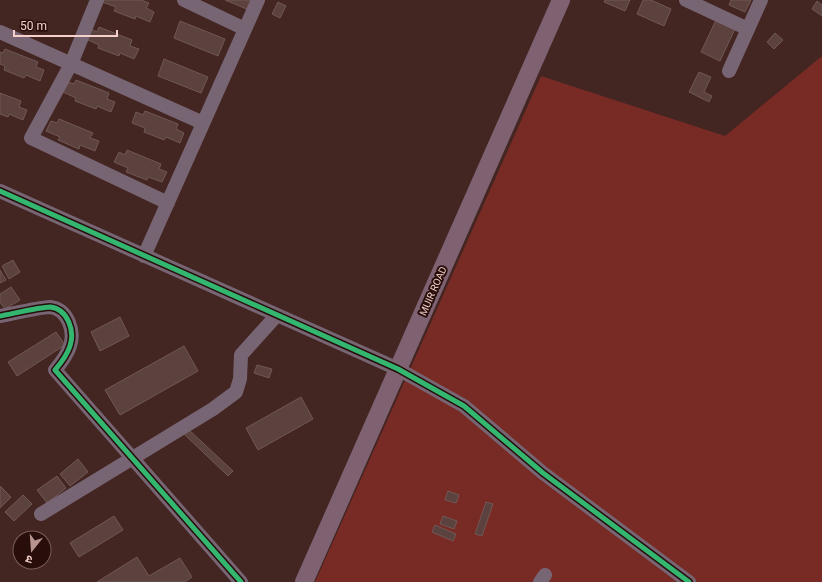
<svg xmlns="http://www.w3.org/2000/svg" width="822" height="582" font-family="Roboto,'Noto Sans Devanagari',sans-serif">
	<style>
		.green { fill: #782a25 }
		.building { fill: #5c423e; stroke: #715755 }
		.lines { fill: none; stroke-linecap: round; stroke-linejoin: round }
		.minor { stroke: #786574; stroke-width: 14 }
		.major { stroke: #7e6272; stroke-width: 18 }
		.cycleway-casing { stroke: #270e0b; stroke-width: 8 }
		.cycleway { stroke: #33b770; stroke-width: 5 }
		.labels { text-anchor: middle; dominant-baseline: central; stroke-width: 4; stroke-linejoin: round; paint-order: stroke }
		.street-label { font-size: 10px; fill: #f6d0cb; stroke: #270e0b }
	</style>
	<rect width="100%" height="100%" fill="#432522"/>
	<!-- green -->
	<path class="green" d="M 822,56 L 822,582 L 315,582 L 541,76 L 725,136 Z"/>
	<!-- building -->
	<path class="building" d="M 103,0 L 141,0 L 149,3 L 146,8 L 154,12 L 150,22 L 136,16 L 135,19 L 114,11 L 116,7 L 102,2 Z
		M 225,0 L 253,0 L 249,10 Z
		M 605,0 L 630,0 L 625,11 L 604,2 Z
		M 643,0 L 651,0 L 671,9 L 664,26 L 637,14 Z
		M 731,0 L 751,0 L 745,12 L 729,5 Z
		M 817,1 L 822,5 L 822,16 L 812,9 Z
		M 278,2 L 286,6 L 280,18 L 272,14 Z
		M 716,20 L 735,29 L 720,61 L 701,52 Z
		M 180,21 L 225,39 L 218,56 L 174,38 Z
		M 99,27 L 132,40 L 130,46 L 139,49 L 134,59 L 120,53 L 119,56 L 98,48 L 99,45 L 86,39 L 91,29 L 97,32 Z
		M 775,33 L 783,40 L 774,49 L 767,42 Z
		M 5,49 L 38,62 L 36,67 L 44,70 L 40,81 L 26,75 L 24,78 L 4,70 L 5,66 L 0,64 L 0,52 L 3,53 Z
		M 164,59 L 208,77 L 201,93 L 158,76 Z
		M 699,72 L 711,77 L 704,92 L 712,96 L 709,102 L 689,92 Z
		M 76,80 L 109,93 L 107,99 L 115,102 L 111,112 L 97,106 L 96,109 L 75,101 L 76,98 L 63,92 L 68,82 L 74,84 Z
		M 0,93 L 21,101 L 19,107 L 27,110 L 23,120 L 9,114 L 8,117 L 0,114 Z
		M 145,111 L 178,124 L 176,129 L 184,133 L 180,143 L 166,137 L 164,140 L 144,132 L 145,128 L 132,123 L 136,112 L 143,115 Z
		M 59,119 L 93,133 L 90,138 L 99,141 L 95,151 L 80,145 L 79,149 L 58,140 L 60,137 L 46,131 L 51,121 L 57,123 Z
		M 127,150 L 161,164 L 159,169 L 167,172 L 162,182 L 148,177 L 147,180 L 126,172 L 128,168 L 114,162 L 119,152 L 125,155 Z
		M 13,260 L 20,272 L 9,279 L 2,266 Z
		M 0,270 L 6,280 L 0,283 Z
		M 11,287 L 20,300 L 5,309 L 0,302 L 0,294 Z
		M 120,317 L 129,336 L 100,351 L 91,332 Z
		M 56,332 L 65,345 L 17,376 L 8,362 Z
		M 184,346 L 198,371 L 120,415 L 105,390 Z
		M 257,365 L 272,369 L 269,378 L 254,373 Z
		M 301,397 L 313,419 L 258,450 L 246,428 Z
		M 188,429 L 233,471 L 228,476 L 183,433 Z
		M 78,459 L 88,472 L 70,486 L 60,474 Z
		M 57,476 L 66,488 L 47,503 L 37,490 Z
		M 0,486 L 11,497 L 0,508 Z
		M 448,491 L 459,495 L 456,503 L 445,500 Z
		M 23,495 L 32,504 L 14,521 L 5,512 Z
		M 486,502 L 493,504 L 482,536 L 475,534 Z
		M 114,516 L 123,530 L 79,557 L 70,543 Z
		M 443,516 L 457,521 L 454,529 L 440,524 Z
		M 435,525 L 456,534 L 453,541 L 432,532 Z
		M 137,557 L 149,576 L 180,558 L 192,577 L 185,582 L 97,582 Z"/>
	<g class="lines">
		<!-- minor -->
		<path class="minor" d="M 97,0 L 71,64 L 31,138 L 168,203
			M 184,0 L 245,29
			M 686,0 L 748,29
			M 0,32 L 203,123
			M 729,71 L 761,0
			M 0,191 L 398,369 L 464,406 L 543,473 L 689,582
			M 144,256 L 258,0
			M 0,316 C 11,314 41,307 50,307 C 68,309 75,331 70,346 C 67,355 61,363 55,370 L 241,582
			M 41,514 L 213,409 L 236,392 L 240,379 L 241,355 L 277,315
			M 540,582 L 545,575"/>
		<!-- major -->
		<path class="major" d="M 304,582 L 561,0"/>
		<defs>
			<path id="cycleway" d="M 0,191 L 398,369 L 464,406 L 543,473 L 689,582
				M 0,316 C 11,314 41,307 50,307 C 68,309 75,331 70,346 C 67,355 61,363 55,370 L 241,582"/>
		</defs>
		<!-- cycleway casing -->
		<use href="#cycleway" class="cycleway-casing"/>
		<!-- cycleway -->
		<use href="#cycleway" class="cycleway"/>
	</g>
	<g class="labels">
		<!-- street labels -->
		<g class="street-label">
			<text transform="translate(433 291) rotate(-66)">MUIR ROAD</text>
		</g>
	</g>
	<!-- north arrow -->
	<g transform="translate(32 550) rotate(197)"><circle r="19" fill="#270e0b" stroke="#7a5c58"/>
	<path d="M0-3L7 15L0 10L-7 15Z" fill="#b79490"/>
	<text y="-6" font-size="11" font-weight="bold" text-anchor="middle" fill="#f6d0cb">उ</text>
	</g>
	<!-- scale -->
	<path d="M14 30v6h103v-6" fill="none" stroke="#f6d0cb" stroke-width="2"/>
	<text x="20" y="30" font-size="12" fill="#f6d0cb" stroke="#270e0b" stroke-width="3" paint-order="stroke">50 m</text>
</svg>
